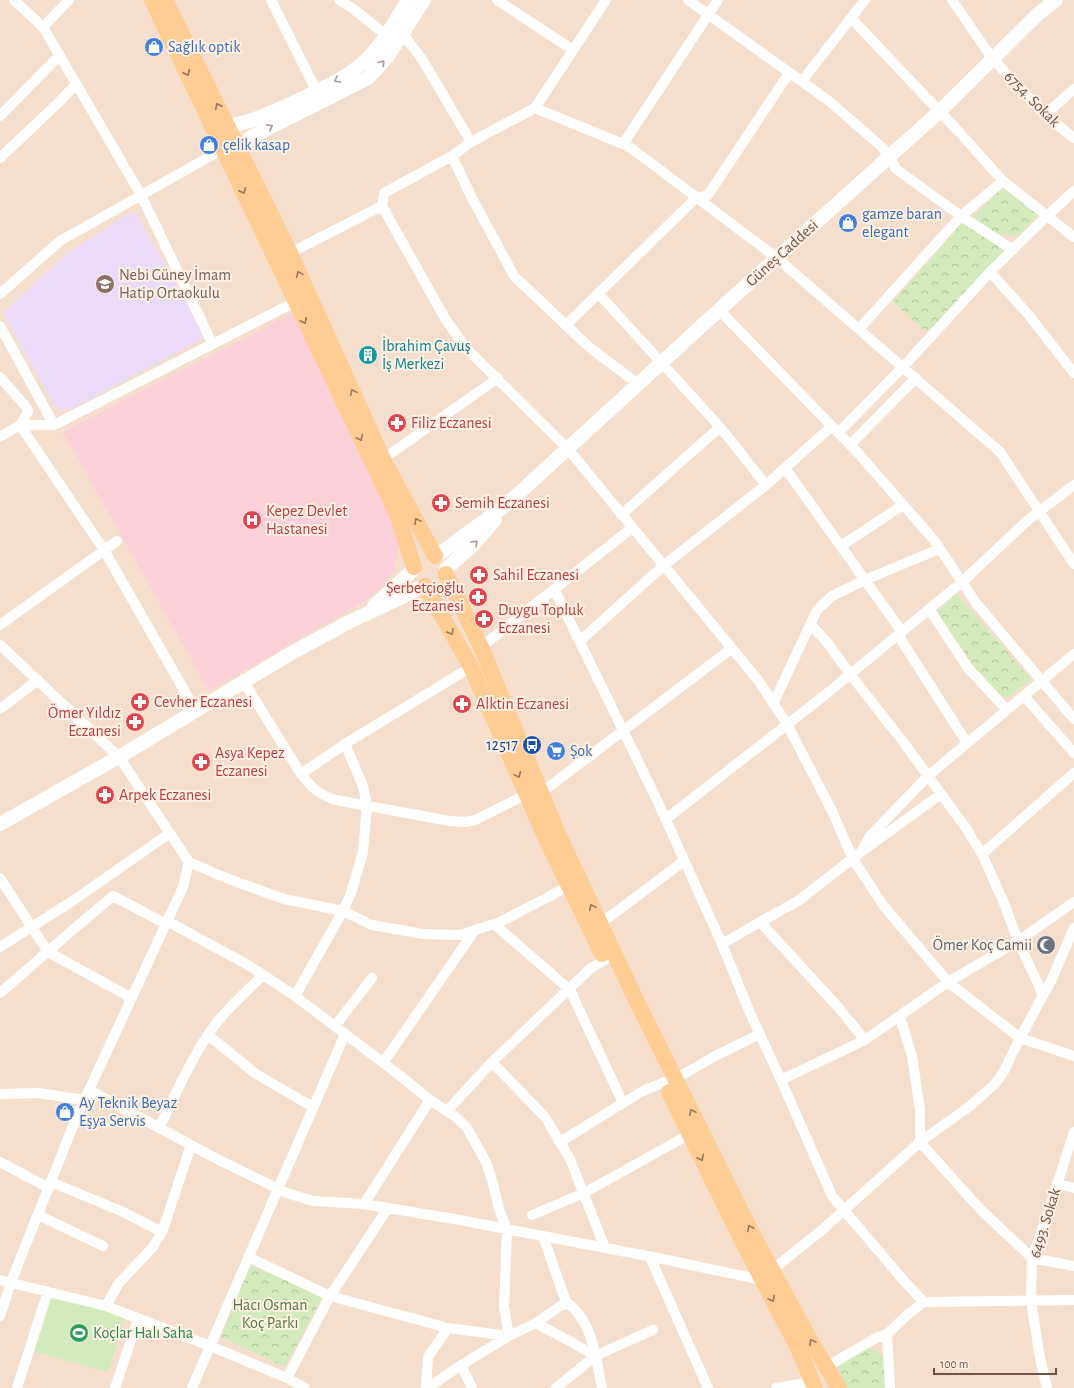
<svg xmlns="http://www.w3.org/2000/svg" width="1074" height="1388" font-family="'Alegreya Sans',sans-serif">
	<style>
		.residential { fill: #f5dfcc }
		.education { fill: #ebdbf9 }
		.medical { fill: #fbd0d9 }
		.park { fill: url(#park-crowns) }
		.pitch { fill: #d3ebbc }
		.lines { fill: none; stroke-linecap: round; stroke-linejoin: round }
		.street { stroke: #fff; stroke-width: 10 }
		.secondary { stroke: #fff; stroke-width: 14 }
		.primary { stroke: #ffcd93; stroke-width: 16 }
		.oneway { stroke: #ab978f }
		.oneway2 { stroke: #9d775c }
		.labels { text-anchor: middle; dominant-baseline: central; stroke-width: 4; stroke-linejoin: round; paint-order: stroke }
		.shop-label { font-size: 16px; fill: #366cbe; stroke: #fff2e5; text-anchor: start }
		.street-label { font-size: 16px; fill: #735245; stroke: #fff2e5 }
		.education-label { font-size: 16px; fill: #785e54; stroke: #fff2e5; text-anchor: start }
		.culture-label { font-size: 16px; fill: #0d838f; stroke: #fff2e5; text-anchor: start }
		.health-label { font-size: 16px; fill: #be3a42; stroke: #fff2e5; text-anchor: start }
		.transit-label { font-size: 16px; fill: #164399; stroke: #fff2e5; text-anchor: end }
		.worship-label { font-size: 16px; fill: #5b616d; stroke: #fff2e5; text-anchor: end }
		.park-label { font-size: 16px; fill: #547a3d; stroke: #fff2e5 }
		.leisure-label { font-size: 16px; fill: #27864d; stroke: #fff2e5; text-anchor: start }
	</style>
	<defs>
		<pattern id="park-crowns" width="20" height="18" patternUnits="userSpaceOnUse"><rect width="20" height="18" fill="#d3ebbc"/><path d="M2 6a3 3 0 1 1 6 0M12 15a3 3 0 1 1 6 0" fill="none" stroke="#b0c19b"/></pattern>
	</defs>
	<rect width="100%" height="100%" fill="#fdeede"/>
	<!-- residential -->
	<path class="residential" d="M 0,0 L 1074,0 L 1074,1388 L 0,1388 Z"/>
	<!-- education -->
	<path class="education" d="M 129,213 L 136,213 L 204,334 L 201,340 L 71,409 L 56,409 L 3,313 L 65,255 Z"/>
	<!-- medical -->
	<path class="medical" d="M 292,313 L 383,496 L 400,544 L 395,564 L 388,582 L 367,600 L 209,691 L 63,432 Z"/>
	<!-- park -->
	<path class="park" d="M 1001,189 L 1005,189 L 1038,215 L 1018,236 L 993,234 L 973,217 Z
		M 966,222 L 1004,250 L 1004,255 L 931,329 L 925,331 L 893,302 L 961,224 Z
		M 956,593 L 1031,679 L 1012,695 L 1004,698 L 974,666 L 937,612 Z
		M 249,1265 L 323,1296 L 285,1367 L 221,1337 Z
		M 867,1347 L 877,1351 L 886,1359 L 887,1388 L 846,1388 L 837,1364 Z"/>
	<!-- pitch -->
	<path class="pitch" d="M 48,1293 L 126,1316 L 108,1372 L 32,1351 Z"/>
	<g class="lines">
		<!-- street -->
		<path class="street" d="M 14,0 L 43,27 L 141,195 L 212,343
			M 271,0 L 317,92
			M 339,0 L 352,8 L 386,35
			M 497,0 L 573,50
			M 606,0 L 535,108 L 623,144 L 631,148 L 777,258 L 1000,452 L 1074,564
			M 688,0 L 829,101 L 883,148 L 896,169 L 961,216 L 1013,250
			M 952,0 L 992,58 L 1045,115 L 1074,138
			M 851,18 L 960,133 L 1003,181 L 1074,237
			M 43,27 L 69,0
			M 403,34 L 422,59 L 471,142
			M 802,81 L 865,0
			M 1045,115 L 1074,89
			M 0,116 L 59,56
			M 623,144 L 718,0
			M 452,156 L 472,198 L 514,276 L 589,347 L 638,384
			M 0,158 L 60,101 L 76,84
			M 382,206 L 446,320 L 466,348 L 568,449 L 758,680 L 787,724 L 832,811 L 853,859 L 883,905 L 948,982 L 1020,1038 L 1074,1056
			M 290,253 L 382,206 L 384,193 L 452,156 L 471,142 L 535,108
			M 990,272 L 1047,216 L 1074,191
			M 598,293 L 720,427 L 766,485
			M 0,294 L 60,241 L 223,149
			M 719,310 L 858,453 L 934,540 L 976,603 L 1074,719
			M 566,325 L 696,198 L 708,195 L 789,73
			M 0,326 L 54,425
			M 859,329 L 961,216 L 1003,181
			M 0,377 L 27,408 L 28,412 L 20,425 L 104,550 L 196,711
			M 838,433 L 903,367 L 990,272 L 1027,313 L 1074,373
			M 0,437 L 20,425 L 54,425 L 295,302
			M 850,445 L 916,378
			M 383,459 L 498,378
			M 785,468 L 902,632
			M 621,515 L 720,427
			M 841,546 L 903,505
			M 554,589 L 656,798 L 722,944 L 750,1013 L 781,1080 L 832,1196 L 904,1281 L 924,1302
			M 929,609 L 968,668 L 1007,710
			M 810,624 L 826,641 L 850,674 L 904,743 L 966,828 L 982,854 L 1004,903 L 1018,941 L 1043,995
			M 0,625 L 117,541
			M 898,635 L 967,743
			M 580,641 L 663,566 L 766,485 L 832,426
			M 0,645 L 119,757 L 189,862 L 183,887 L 77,1116 L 11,1282 L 0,1316
			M 481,647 L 632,528
			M 244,682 L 301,774 C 313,789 318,794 336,800 L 450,821 L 465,822 L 475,820 L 527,794
			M 1024,696 L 1074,753
			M 773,704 L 817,610 L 832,596 L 865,580 L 939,549
			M 0,709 L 38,680
			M 301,774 L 345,744 L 471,667
			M 542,792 L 731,649
			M 666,819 L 825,695 L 962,582 L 1028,520 L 1074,485
			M 861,852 L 870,836 L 928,776 L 1074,654
			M 982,854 L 1074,773
			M 189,862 L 226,878 L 284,899 L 343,911 L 372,925 L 423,934 L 460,935 L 500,922 L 569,886
			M 0,878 L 48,952 L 132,998
			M 167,921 L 248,965 L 295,996 L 398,1074 L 430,1100 L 456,1117 L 467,1128 L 486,1162 L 493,1184 L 499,1209 L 507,1230 L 504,1307 L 509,1336 L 461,1365 L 428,1388
			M 760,922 L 798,901 L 861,852 L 941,794
			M 494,924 L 570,990 L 623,1103 L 560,1142
			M 600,924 L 684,861
			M 722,944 L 760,922 L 838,1007 L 865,1040
			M 0,947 L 74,900 L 170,833
			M 0,993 L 75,928 L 113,896 L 166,924
			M 295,996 L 343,911 L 351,893 L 363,852 L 367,805 L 363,786 L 345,744
			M 900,1017 L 912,1056 L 920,1110 L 920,1142 L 980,1209 L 1032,1258 L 1074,1266
			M 335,1026 L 372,978
			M 208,1035 L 256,1074 L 313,1107
			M 492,1062 L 545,1117 L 570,1159 L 605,1248
			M 383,1063 L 475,930
			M 675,1079 L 715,1056 L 760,1034
			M 781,1080 L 865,1040 L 948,982 L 1018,941 L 1074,902
			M 89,1090 L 217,1159 L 287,1193 L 313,1201 L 364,1204 L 454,1219 L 658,1258 L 762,1280
			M 0,1094 L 39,1093 L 84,1100
			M 623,1103 L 645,1090 L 665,1082
			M 447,1111 L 492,1062 L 591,968 L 605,960
			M 159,1128 C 174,1097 188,1065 207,1036 C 222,1013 244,994 263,975
			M 0,1162 L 49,1188
			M 51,1182 L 121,1211 L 162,1232
			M 1057,1184 L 1074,1188
			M 364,1204 L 430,1100
			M 38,1215 L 103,1246
			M 532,1215 L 584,1193 L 690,1134
			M 248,1257 L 330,1296 L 448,1328 L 509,1336 L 536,1323 L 566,1302 L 543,1236
			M 650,1257 L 708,1388
			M 772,1270 L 822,1230 L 920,1142 L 970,1106 L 995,1084 L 1004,1071 L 1020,1038 L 1051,981 L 1074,928
			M 0,1280 L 106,1306 L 210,1346 L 287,1378 L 305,1388
			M 566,1302 C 593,1320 596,1359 602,1388
			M 106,1306 L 119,1283 L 153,1247 L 162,1232 L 168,1215 L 191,1145
			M 536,1323 C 556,1334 576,1344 595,1356
			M 461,1365 L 472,1388
			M 826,1367 L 876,1338 L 887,1334
			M 287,1378 L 330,1296 L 388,1208
			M 17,1388 L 48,1291
			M 115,1388 L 138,1319
			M 192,1388 L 345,1034
			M 426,1388 L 428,1357 L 448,1328
			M 556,1388 L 595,1356 L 653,1330
			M 776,1388 L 812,1382
			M 890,1388 L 887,1334 L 907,1315 L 924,1302 L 1074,1300
			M 1047,1388 L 1040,1358 L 1031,1301 L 1032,1258 L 1045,1222 L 1074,1132"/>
		<!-- secondary -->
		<path class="secondary" d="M 228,126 C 249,123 267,114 286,106 C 315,92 347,80 370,56 C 385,41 397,18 408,0
			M 239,150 L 251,137 L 368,78 L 388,56 L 424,0
			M 435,556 L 437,556 L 462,537 L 506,505 L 719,310 L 940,111 L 1038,14 L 1056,0
			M 446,569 L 474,544 L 495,520
			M 374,606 L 414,569
			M 0,824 L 119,757 L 290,654 L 347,623 L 396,600 L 423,586"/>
		<!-- primary -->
		<path class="primary" d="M 152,0 L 398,516 L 414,567
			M 165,0 L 290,253 L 383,459 L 435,556
			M 446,574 L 481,647 L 559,836 L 637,1002 L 754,1237 L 808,1336 L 839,1388
			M 425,586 L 471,667 L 546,839 L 602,954
			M 669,1092 L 742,1241 L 797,1346 L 815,1388"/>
	</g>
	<!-- one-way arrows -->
	<defs><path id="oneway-chevron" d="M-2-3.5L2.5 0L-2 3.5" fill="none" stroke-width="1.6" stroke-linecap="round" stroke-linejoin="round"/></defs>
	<g class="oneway">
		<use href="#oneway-chevron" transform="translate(382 63) rotate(-50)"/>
		<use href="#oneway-chevron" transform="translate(337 80) rotate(150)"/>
		<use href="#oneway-chevron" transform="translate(270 127) rotate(-27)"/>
		<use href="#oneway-chevron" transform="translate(475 543) rotate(-47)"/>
	</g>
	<g class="oneway2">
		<use href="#oneway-chevron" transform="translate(187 73) rotate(65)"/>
		<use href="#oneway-chevron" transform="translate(218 106) rotate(-116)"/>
		<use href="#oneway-chevron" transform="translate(243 191) rotate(65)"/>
		<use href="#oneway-chevron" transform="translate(299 274) rotate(-114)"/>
		<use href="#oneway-chevron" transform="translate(304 321) rotate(64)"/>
		<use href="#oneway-chevron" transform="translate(353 392) rotate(-114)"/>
		<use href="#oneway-chevron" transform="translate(360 438) rotate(64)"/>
		<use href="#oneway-chevron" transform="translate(417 521) rotate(-118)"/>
		<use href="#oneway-chevron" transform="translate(451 632) rotate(60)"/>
		<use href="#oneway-chevron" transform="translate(518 775) rotate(66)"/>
		<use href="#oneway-chevron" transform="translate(592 907) rotate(-115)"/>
		<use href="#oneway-chevron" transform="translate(692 1112) rotate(-117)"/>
		<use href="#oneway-chevron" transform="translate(701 1158) rotate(64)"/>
		<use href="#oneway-chevron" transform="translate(750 1228) rotate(-117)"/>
		<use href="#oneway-chevron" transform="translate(772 1299) rotate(62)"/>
		<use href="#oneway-chevron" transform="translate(812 1342) rotate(-121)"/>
	</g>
	<!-- icons -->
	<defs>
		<symbol id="shop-disc" viewBox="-11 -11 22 22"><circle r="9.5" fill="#3f7fe0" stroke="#fff2e5"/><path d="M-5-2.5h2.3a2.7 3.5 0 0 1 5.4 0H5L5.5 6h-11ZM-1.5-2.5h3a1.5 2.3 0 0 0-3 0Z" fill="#fff"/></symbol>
		<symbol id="school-disc" viewBox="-11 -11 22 22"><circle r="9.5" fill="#8d6e63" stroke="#fff2e5"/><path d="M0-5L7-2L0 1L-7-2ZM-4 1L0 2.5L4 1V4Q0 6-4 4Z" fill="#fff"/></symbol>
		<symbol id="building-disc" viewBox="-11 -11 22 22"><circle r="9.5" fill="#0f9aa8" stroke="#fff2e5"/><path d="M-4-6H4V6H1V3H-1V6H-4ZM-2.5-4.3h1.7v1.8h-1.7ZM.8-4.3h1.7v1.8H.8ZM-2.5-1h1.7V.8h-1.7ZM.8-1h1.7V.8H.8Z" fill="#fff"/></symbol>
		<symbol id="pharmacy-disc" viewBox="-11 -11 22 22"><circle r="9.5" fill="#e0444e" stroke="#fff2e5"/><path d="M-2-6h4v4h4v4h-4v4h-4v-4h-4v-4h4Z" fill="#fff"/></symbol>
		<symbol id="hospital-disc" viewBox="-11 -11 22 22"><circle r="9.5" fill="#e0444e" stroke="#fff2e5"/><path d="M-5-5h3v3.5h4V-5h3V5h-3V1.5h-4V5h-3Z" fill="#fff"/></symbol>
		<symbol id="bus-disc" viewBox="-11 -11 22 22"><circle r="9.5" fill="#1a4fb4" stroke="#fff2e5"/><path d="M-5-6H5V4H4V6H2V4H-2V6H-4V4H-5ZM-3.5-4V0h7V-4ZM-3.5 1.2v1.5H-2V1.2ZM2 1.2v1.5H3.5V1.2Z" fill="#fff"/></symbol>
		<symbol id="supermarket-disc" viewBox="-11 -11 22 22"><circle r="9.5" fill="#3f7fe0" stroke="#fff2e5"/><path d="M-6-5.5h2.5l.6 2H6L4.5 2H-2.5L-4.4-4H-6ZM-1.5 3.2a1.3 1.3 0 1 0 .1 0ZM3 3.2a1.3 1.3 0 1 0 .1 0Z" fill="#fff"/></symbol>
		<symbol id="mosque-disc" viewBox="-11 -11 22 22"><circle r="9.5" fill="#6b7280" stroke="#fff2e5"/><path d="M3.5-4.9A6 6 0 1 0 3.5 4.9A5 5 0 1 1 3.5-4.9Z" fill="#fff"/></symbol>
		<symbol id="stadium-disc" viewBox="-11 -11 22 22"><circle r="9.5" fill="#2e9e5b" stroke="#fff2e5"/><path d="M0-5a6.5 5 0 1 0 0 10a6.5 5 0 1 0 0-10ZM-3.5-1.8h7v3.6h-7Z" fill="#fff"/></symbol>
	</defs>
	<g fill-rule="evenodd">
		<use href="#shop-disc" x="143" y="36" width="22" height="22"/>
		<use href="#shop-disc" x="198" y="134" width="22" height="22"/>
		<use href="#shop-disc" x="837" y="212" width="22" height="22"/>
		<use href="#school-disc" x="94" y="273" width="22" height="22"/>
		<use href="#building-disc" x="357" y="344" width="22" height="22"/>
		<use href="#pharmacy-disc" x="386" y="412" width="22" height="22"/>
		<use href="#pharmacy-disc" x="430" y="492" width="22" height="22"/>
		<use href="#hospital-disc" x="241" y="509" width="22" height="22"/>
		<use href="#pharmacy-disc" x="468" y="564" width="22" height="22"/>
		<use href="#pharmacy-disc" x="467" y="586" width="22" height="22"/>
		<use href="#pharmacy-disc" x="473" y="608" width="22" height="22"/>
		<use href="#pharmacy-disc" x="129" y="691" width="22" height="22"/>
		<use href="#pharmacy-disc" x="451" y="693" width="22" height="22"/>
		<use href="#pharmacy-disc" x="124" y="711" width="22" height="22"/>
		<use href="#bus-disc" x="521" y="734" width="22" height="22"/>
		<use href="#supermarket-disc" x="545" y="740" width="22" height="22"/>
		<use href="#pharmacy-disc" x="190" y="751" width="22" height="22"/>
		<use href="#pharmacy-disc" x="94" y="784" width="22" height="22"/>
		<use href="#mosque-disc" x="1035" y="934" width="22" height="22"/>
		<use href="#shop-disc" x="54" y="1101" width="22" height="22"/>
		<use href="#stadium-disc" x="68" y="1322" width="22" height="22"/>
	</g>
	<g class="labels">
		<!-- shop labels -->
		<g class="shop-label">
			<text x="168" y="47">Sağlık optik</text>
			<text x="223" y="145">çelik kasap</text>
			<text x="862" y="214">gamze baran<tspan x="862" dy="18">elegant</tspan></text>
			<text x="570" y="751">Şok</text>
			<text x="79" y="1103">Ay Teknik Beyaz<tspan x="79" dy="18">Eşya Servis</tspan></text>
		</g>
		<!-- street labels -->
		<g class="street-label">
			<text transform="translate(1032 99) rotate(45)">6754. Sokak</text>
			<text transform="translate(782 253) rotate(-42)">Güneş Caddesi</text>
			<text transform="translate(1045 1223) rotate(-73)">6493. Sokak</text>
		</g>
		<!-- education labels -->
		<g class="education-label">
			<text x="119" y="275">Nebi Güney İmam<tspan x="119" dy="18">Hatip Ortaokulu</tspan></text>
		</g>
		<!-- culture labels -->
		<g class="culture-label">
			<text x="382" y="346">İbrahim Çavuş<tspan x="382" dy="18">İş Merkezi</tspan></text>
		</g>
		<!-- health labels -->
		<g class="health-label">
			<text x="411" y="423">Filiz Eczanesi</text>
			<text x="455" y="503">Semih Eczanesi</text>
			<text x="266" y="511">Kepez Devlet<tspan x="266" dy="18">Hastanesi</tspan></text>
			<text x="493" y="575">Sahil Eczanesi</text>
			<text x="464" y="588" text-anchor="end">Şerbetçioğlu<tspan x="464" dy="18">Eczanesi</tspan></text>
			<text x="498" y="610">Duygu Topluk<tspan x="498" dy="18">Eczanesi</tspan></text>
			<text x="154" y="702">Cevher Eczanesi</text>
			<text x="476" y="704">Alktin Eczanesi</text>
			<text x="121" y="713" text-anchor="end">Ömer Yıldız<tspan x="121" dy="18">Eczanesi</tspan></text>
			<text x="215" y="753">Asya Kepez<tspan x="215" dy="18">Eczanesi</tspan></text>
			<text x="119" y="795">Arpek Eczanesi</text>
		</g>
		<!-- transit labels -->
		<g class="transit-label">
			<text x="518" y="745">12517</text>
		</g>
		<!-- worship labels -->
		<g class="worship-label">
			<text x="1032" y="945">Ömer Koç Camii</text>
		</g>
		<!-- park labels -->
		<g class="park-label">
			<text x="270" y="1305">Hacı Osman<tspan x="270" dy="18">Koç Parkı</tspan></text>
		</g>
		<!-- leisure labels -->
		<g class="leisure-label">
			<text x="93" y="1333">Koçlar Halı Saha</text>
		</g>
	</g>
	<!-- scale -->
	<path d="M934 1368v6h122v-6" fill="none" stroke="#735245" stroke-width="2"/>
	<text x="940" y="1368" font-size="12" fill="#735245" stroke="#fff2e5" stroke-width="3" paint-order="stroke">100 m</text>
</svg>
